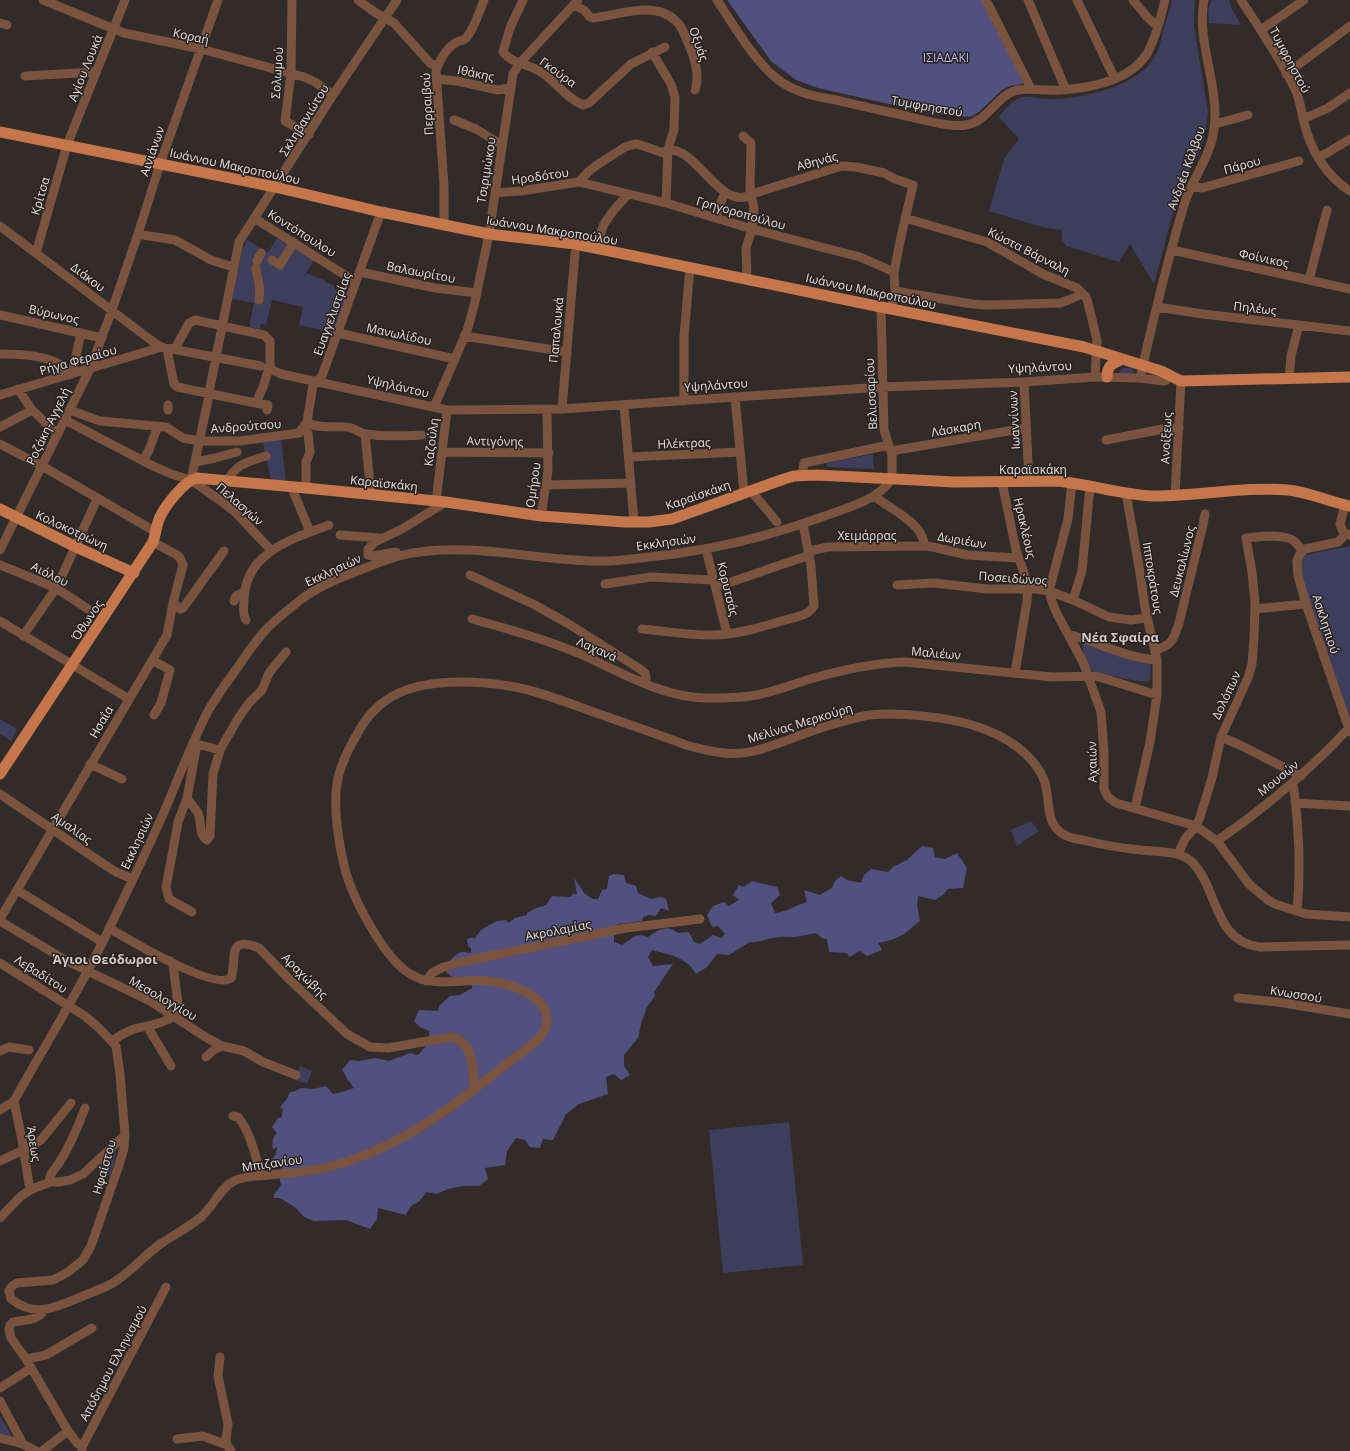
<svg xmlns="http://www.w3.org/2000/svg" width="1350" height="1451" font-family="'Open Sans',sans-serif">
	<style>
		.green { fill: #3e3d5c }
		.forest { fill: #52507e }
		.lines { fill: none; stroke-linecap: round; stroke-linejoin: round }
		.minor { stroke: #7a533e; stroke-width: 9 }
		.major { stroke: #c5764a; stroke-width: 11 }
		.labels { text-anchor: middle; dominant-baseline: central; stroke-width: 3; stroke-linejoin: round; paint-order: stroke }
		.street-label { font-size: 12px; fill: #e4e0de; stroke: #272220 }
		.park-label { font-size: 12px; fill: #b9b7f3; stroke: #272220 }
		.neighbourhood-label { font-size: 13px; font-weight: bold; fill: #d1cac7; stroke: #272220 }
	</style>
	<rect width="100%" height="100%" fill="#312c29"/>
	<!-- green -->
	<path class="green" d="M 1172,0 L 1195,0 L 1194,26 L 1206,100 L 1208,112 L 1206,130 L 1200,151 L 1178,194 L 1154,284 L 1130,244 L 1119,262 L 1066,246 L 1062,240 L 1062,230 L 1045,228 L 989,211 L 1004,159 L 1019,139 L 999,117 C 1020,87 1027,100 1058,99 C 1087,97 1134,86 1152,61 C 1160,51 1161,38 1164,27 C 1167,18 1170,9 1172,0 Z
		M 1211,0 L 1229,0 L 1232,9 L 1241,25 L 1209,23 L 1208,10 Z
		M 277,238 L 314,260 L 306,273 L 324,280 L 325,282 L 334,285 L 334,289 L 349,293 L 335,333 L 299,325 L 303,307 L 272,300 L 266,325 L 261,324 L 260,329 L 249,327 L 254,303 L 232,299 L 242,251 L 247,240 L 268,252 Z
		M 1129,367 L 1134,369 L 1133,373 L 1120,373 L 1121,369 Z
		M 281,439 L 286,482 L 271,480 L 263,443 Z
		M 873,454 L 874,469 L 827,467 L 827,463 Z
		M 1350,546 L 1350,719 L 1303,592 L 1299,565 L 1303,557 L 1309,554 Z
		M 1082,641 L 1151,662 L 1150,681 C 1143,684 1097,673 1089,669 L 1083,657 Z
		M 0,719 L 17,729 L 11,741 L 0,734 Z
		M 1031,821 L 1039,831 L 1017,846 L 1011,830 Z
		M 300,1066 L 312,1071 L 307,1084 L 295,1080 Z
		M 789,1122 L 803,1265 L 723,1273 L 709,1130 Z
		M 117,1143 L 114,1164 L 109,1177 L 98,1171 L 101,1162 Z
		M 0,1416 L 17,1444 L 0,1439 Z"/>
	<!-- forest -->
	<path class="forest" d="M 727,0 L 983,0 L 1023,82 L 1022,84 L 1010,86 L 1002,90 L 979,112 L 970,117 L 946,115 L 920,111 L 818,88 L 796,80 L 771,61 Z
		M 922,846 L 933,848 L 935,857 L 945,859 L 957,853 L 967,868 L 963,888 L 948,889 L 944,894 L 935,900 L 918,896 L 917,905 L 920,921 C 915,924 912,927 908,931 C 900,938 888,941 878,943 L 882,950 L 867,956 L 860,951 L 849,957 L 847,953 L 829,952 L 827,939 L 822,938 L 816,933 C 811,934 806,935 801,936 C 793,938 785,936 778,937 C 768,938 760,943 750,942 L 729,955 L 717,954 L 707,967 L 696,974 C 687,957 669,955 652,950 L 648,957 L 653,966 L 673,964 L 654,992 L 655,996 L 647,1007 L 641,1024 L 638,1038 L 624,1055 L 624,1066 L 630,1075 L 621,1080 L 614,1074 L 606,1077 L 608,1094 L 579,1104 L 566,1114 L 553,1140 L 543,1139 L 540,1148 L 530,1147 L 525,1140 L 516,1138 L 507,1151 L 505,1165 L 485,1168 L 488,1179 L 479,1186 C 464,1185 450,1187 437,1194 L 426,1192 L 420,1201 L 411,1206 L 406,1215 L 378,1208 L 377,1219 L 370,1229 L 346,1220 L 314,1221 L 304,1217 L 296,1208 L 280,1198 L 274,1198 L 274,1195 L 281,1185 L 278,1172 L 281,1168 L 279,1162 L 272,1159 L 276,1154 L 277,1147 L 273,1149 C 272,1143 272,1137 277,1133 L 272,1127 L 278,1118 L 281,1118 L 283,1109 L 280,1107 L 287,1099 L 290,1092 L 293,1092 L 301,1088 L 313,1089 L 326,1086 L 333,1094 L 342,1092 L 354,1088 L 348,1080 L 342,1070 L 350,1060 L 359,1061 L 376,1058 L 389,1061 L 410,1053 L 418,1055 L 430,1041 L 429,1031 L 420,1027 L 414,1021 L 419,1010 L 438,1011 L 439,1006 L 450,996 L 460,995 L 472,988 L 473,979 L 452,977 L 445,971 C 447,963 455,952 464,952 C 466,952 468,953 471,953 L 471,949 L 468,946 L 467,940 L 469,938 L 475,938 L 481,930 L 486,927 L 497,921 L 506,920 L 508,923 L 515,918 L 527,915 L 527,913 L 536,908 L 546,905 L 552,896 L 570,897 L 573,894 L 577,894 L 574,878 L 585,894 L 593,899 L 598,899 L 602,890 L 607,889 L 609,876 L 614,874 L 624,875 L 626,883 L 636,886 L 638,893 L 651,899 L 661,897 L 666,899 L 669,911 L 661,908 L 656,916 L 649,915 L 643,917 L 642,921 L 619,924 L 614,927 L 614,942 L 622,945 C 633,939 634,932 648,937 C 658,930 668,924 678,933 L 689,932 L 694,942 L 700,944 L 713,935 L 721,938 L 725,934 L 718,926 L 712,927 L 707,915 L 713,906 L 724,902 L 729,906 L 739,900 L 733,895 L 739,885 L 744,887 L 752,881 L 777,887 L 780,895 L 771,903 L 775,913 C 787,912 796,905 807,902 L 804,890 L 820,895 L 832,888 L 835,881 L 841,876 L 847,880 L 861,883 L 864,875 L 871,869 L 888,872 L 893,867 L 907,860 Z"/>
	<g class="lines">
		<!-- minor -->
		<path class="minor" d="M 43,0 L 124,33 L 201,49 L 304,77 L 315,82 L 333,95
			M 292,0 L 291,74 L 285,121 L 309,135
			M 358,0 L 376,13 L 394,23 L 430,63 L 437,66
			M 523,0 L 510,28 L 503,52 C 514,65 527,63 541,72 C 555,81 567,99 583,105 L 589,103 L 631,64 L 665,47
			M 717,0 C 733,24 753,59 775,77 C 782,84 791,88 801,92 C 812,96 824,98 836,100 C 857,105 877,110 898,114 C 916,118 949,128 966,125 C 989,121 997,94 1018,90 C 1032,88 1046,91 1060,90 C 1091,88 1131,81 1148,52 C 1156,36 1161,17 1165,0
			M 986,0 L 1031,89
			M 1028,0 L 1066,90
			M 1077,0 L 1115,79
			M 1133,0 L 1147,17 L 1157,26
			M 1241,0 C 1260,29 1280,58 1295,89 C 1300,99 1301,111 1304,122 C 1310,149 1326,176 1350,191
			M 573,5 L 584,10 L 590,17 L 593,18 C 619,15 655,0 676,21 C 683,27 685,37 689,45 C 695,58 700,77 695,90
			M 0,23 L 7,25
			M 1261,30 L 1304,0
			M 652,52 L 671,84 L 675,97 L 674,130 L 668,149 L 666,203
			M 1286,74 L 1350,26
			M 25,76 L 96,72
			M 437,79 L 457,81 L 498,90 L 510,88
			M 1303,119 L 1328,108 L 1350,93
			M 454,120 L 476,129 L 502,145
			M 1215,124 L 1248,115
			M 743,136 L 751,143 L 750,190 L 754,208 L 752,229 L 746,248 L 747,279
			M 1318,157 L 1327,153 L 1350,139
			M 579,182 L 666,203 L 752,229 L 860,257 L 894,272
			M 1191,186 L 1202,188 L 1299,161
			M 495,193 L 521,191 L 579,182 L 588,172 L 597,165 L 625,147 L 631,145 L 637,144 L 664,153 L 668,149 C 701,150 720,215 755,193 L 842,166 L 856,167 L 884,173 L 895,179 L 913,185 L 901,237 L 894,272 L 895,291 L 891,309
			M 254,218 L 356,282
			M 715,218 L 725,192
			M 905,218 L 987,242 L 1043,274 L 1077,288 L 1086,297 L 1088,303 L 1097,340 L 1095,377
			M 444,225 L 444,186 L 436,72 C 438,62 447,47 457,42 C 461,40 464,41 467,37 C 475,27 479,12 484,0
			M 0,226 L 156,344 C 163,348 168,351 176,347 L 189,323 L 195,320 L 264,335 L 270,341 L 270,365 L 263,387 L 256,403 L 177,387 L 174,384 L 167,349
			M 143,235 L 175,240 L 211,260 L 233,267
			M 595,248 L 604,224 L 613,211 L 628,194
			M 1172,250 L 1350,289
			M 36,253 L 67,145 L 125,0
			M 272,260 L 280,265 L 294,242
			M 257,261 L 261,253
			M 256,268 C 256,273 257,274 258,279 C 260,286 260,292 259,300
			M 360,272 L 435,288 L 477,293
			M 1309,280 L 1327,210
			M 895,291 L 972,304 L 987,305 L 1060,303 L 1071,299 L 1082,294
			M 1157,307 L 1203,314 L 1350,331
			M 0,315 L 102,338
			M 338,333 L 455,359
			M 464,336 L 567,352
			M 172,349 L 261,366
			M 0,354 C 18,354 62,355 69,375
			M 270,365 L 272,370 L 281,374 L 447,410 L 562,409 L 882,387 L 1024,382 L 1095,377 L 1140,378 L 1163,381 L 1165,381 L 1171,376
			M 72,374 L 81,333
			M 1140,378 C 1153,320 1167,262 1184,205 C 1192,179 1211,156 1214,129 C 1220,85 1196,44 1204,0
			M 1289,379 L 1291,356 L 1299,325
			M 1024,382 L 1029,481
			M 210,387 L 239,242 L 333,95 L 397,0
			M 18,389 L 32,410 L 58,434
			M 0,395 L 162,347
			M 735,397 L 744,493
			M 684,401 L 684,336 L 690,267
			M 256,403 L 268,405 L 267,410
			M 624,405 L 634,522
			M 434,407 L 467,331 L 474,306 L 489,234 L 513,74 L 519,64 L 578,0
			M 562,409 L 575,253
			M 70,410 L 100,421 L 166,427 L 183,438 L 200,441 L 240,441 L 299,433 L 307,422 L 313,385 L 322,376 L 381,212
			M 168,410 L 168,405
			M 65,420 L 153,466 L 171,474 L 191,480 L 221,501 L 235,512 L 271,550
			M 307,422 C 315,429 336,426 346,427 C 354,427 359,433 366,434 C 384,437 404,436 422,435
			M 0,427 L 32,410
			M 303,429 L 308,433 L 310,452 L 306,462 L 306,488
			M 365,434 L 371,495
			M 1106,440 L 1163,429 L 1179,428
			M 0,444 L 42,466 L 156,532
			M 891,451 L 1026,428
			M 442,452 L 549,453
			M 629,457 L 740,452
			M 143,461 L 149,450 L 158,426
			M 196,462 L 215,458 L 237,452
			M 802,476 L 804,463 L 889,445
			M 191,480 L 210,391
			M 227,481 C 237,463 248,462 266,456
			M 1002,482 L 1016,550 L 1026,579 L 1028,588 L 1027,601 L 1015,673
			M 1072,483 L 1068,519 L 1049,591 L 1052,602 L 1057,614 L 1083,662 L 1101,712 L 1104,753 L 1104,789 L 1108,797 L 1116,803 L 1196,826 L 1217,841 L 1249,884 L 1268,900 L 1275,904 L 1306,914 L 1350,917
			M 547,485 L 631,483
			M 291,486 L 310,532
			M 751,491 L 777,522
			M 1126,493 L 1140,573 L 1145,608 L 1157,660 L 1157,695 L 1150,742 L 1135,808
			M 1175,495 L 1181,381
			M 874,496 C 888,507 909,517 919,531 C 922,535 924,542 925,546
			M 436,502 L 447,410
			M 1345,505 L 1340,524 L 1343,532 L 1350,535
			M 541,516 L 548,471 L 547,410
			M 1346,534 L 1338,542 L 1305,549 L 1299,555 L 1297,561 L 1298,576 L 1306,604 L 1350,732
			M 340,535 L 380,538
			M 706,549 L 727,634
			M 0,550 L 90,369 L 112,310 L 138,234 L 160,164 L 218,0
			M 809,551 L 828,547 L 925,546 L 933,547 L 967,555 L 1018,558
			M 396,552 L 372,556 L 368,555 L 368,549 L 375,542 L 402,529 L 446,502
			M 0,565 L 56,588 L 88,609
			M 470,575 L 535,605 L 567,623 L 640,669 L 645,673 L 646,678 L 645,683
			M 61,578 L 97,499
			M 605,584 L 651,577 L 713,580
			M 897,585 L 934,583 L 987,589 L 1036,589 L 1049,591 L 1073,600 L 1109,617 L 1131,620 L 1147,618
			M 716,587 L 810,555
			M 1073,600 L 1082,571 L 1090,486
			M 234,601 L 236,596 L 244,592
			M 173,603 L 180,609 L 183,608 L 224,551
			M 1255,609 L 1306,604
			M 472,619 C 508,629 544,639 578,653 C 619,671 660,697 706,698 C 721,698 737,698 751,696 C 771,693 791,685 810,679 C 838,671 875,663 905,662 L 1052,677 L 1096,676 L 1157,695
			M 246,620 C 242,614 244,606 244,599 C 246,552 292,539 329,525
			M 0,621 L 129,699
			M 642,629 C 666,631 691,636 715,635 C 739,634 762,627 785,620 C 795,617 808,616 814,606 L 811,566 L 803,524
			M 1068,634 C 1098,642 1126,658 1157,660
			M 23,636 L 56,588
			M 1155,650 C 1172,646 1174,638 1179,623 L 1203,525 L 1205,514
			M 152,660 L 170,670 L 161,703 L 154,715
			M 1221,737 L 1238,744 L 1301,776
			M 193,743 L 220,750
			M 90,764 L 122,779
			M 1293,783 C 1299,825 1301,868 1297,911
			M 0,794 L 102,863 L 116,872 L 133,879
			M 187,798 C 190,803 195,808 198,813 C 202,821 198,835 207,840 L 210,836 L 213,774 L 220,750 L 239,717 L 249,703 L 262,690 L 269,673 L 286,652
			M 1295,803 L 1350,806
			M 1217,841 C 1265,808 1309,771 1349,728
			M 1178,854 L 1185,839 L 1196,826 L 1200,817 L 1212,778 L 1221,737 L 1248,678 L 1252,664 L 1254,638 L 1255,603 L 1252,572 L 1246,538 C 1258,537 1284,533 1294,541 C 1297,544 1300,548 1303,551
			M 17,890 L 102,942
			M 192,912 L 169,899 L 166,887 L 171,861 L 178,822 L 187,798 L 197,744
			M 0,919 L 167,635 L 173,603 L 183,565 L 180,558 L 177,555 L 153,542
			M 0,921 L 67,961 L 150,1001 L 207,1038 L 222,1046 L 244,1051 L 263,1062 L 296,1075
			M 109,928 C 128,939 214,991 231,978 C 238,960 225,934 259,948 L 290,980 L 347,1034 L 370,1047 L 388,1048 L 451,1037 C 475,1042 473,1071 474,1090
			M 0,963 L 85,1016 L 99,1028 L 116,1046 L 120,1074 L 125,1135 L 124,1148 L 119,1165 L 91,1246 L 83,1260 L 68,1272 L 53,1280 L 17,1283 L 12,1286 L 9,1291
			M 426,981 L 432,973 L 443,967 L 470,960 L 626,928 L 700,919
			M 1238,998 L 1278,1002 L 1350,1014
			M 147,1026 L 171,1066
			M 112,1041 C 119,1036 126,1032 134,1029 C 149,1025 166,1024 177,1013 L 178,1004 L 173,965 L 170,961
			M 0,1051 L 9,1047 L 29,1050
			M 206,1057 L 215,1049 L 222,1046
			M 14,1101 L 22,1140 L 30,1190
			M 0,1110 L 14,1101 C 46,1043 82,987 110,927 C 128,889 147,851 164,812 C 178,779 191,745 207,713 C 214,700 222,689 230,678 C 241,663 251,647 262,634 C 274,620 289,609 303,598 C 321,585 342,577 363,569 C 381,562 400,554 420,552 C 478,544 537,560 595,561 C 612,562 631,559 649,557 C 706,551 764,538 819,518 C 843,509 876,502 892,479 L 892,455 L 884,430 L 881,307
			M 233,1116 L 238,1117 C 251,1133 255,1155 261,1175
			M 0,1161 L 30,1147 L 41,1140 L 71,1103
			M 50,1182 C 48,1175 55,1169 59,1163 C 70,1146 78,1127 85,1108
			M 0,1218 L 20,1197 L 30,1190 L 50,1182 L 59,1182 L 70,1180 L 83,1174 L 125,1135
			M 9,1291 L 11,1299 C 37,1319 56,1307 83,1296 C 94,1291 106,1288 116,1281 C 131,1271 144,1256 159,1245 C 173,1235 188,1228 201,1217 C 213,1207 219,1189 234,1181 C 244,1176 258,1176 269,1175 C 290,1173 312,1172 332,1166 C 400,1148 456,1105 509,1062 C 519,1054 541,1041 545,1029 C 557,998 511,984 489,981 C 464,978 433,988 412,975 C 385,961 352,897 345,869 C 339,846 333,807 337,784 C 339,768 347,752 355,738 C 377,693 414,682 461,682 C 482,682 503,684 524,689 C 549,695 574,705 599,714 C 628,724 657,734 686,745 C 707,751 732,757 754,751 C 782,744 807,731 834,724 C 844,721 854,718 864,716 C 893,711 950,717 978,727 C 1004,735 1034,754 1044,780 C 1051,798 1044,823 1063,834 C 1069,838 1076,839 1083,840 C 1102,845 1121,848 1141,850 C 1159,852 1181,850 1194,864 C 1219,893 1214,941 1260,947 L 1350,945
			M 44,1310 C 39,1321 23,1320 13,1322 L 10,1325 L 9,1329 L 11,1338 L 26,1359 L 68,1431 L 77,1443 L 82,1447
			M 220,1357 L 218,1376 L 228,1424 L 226,1440 L 227,1445
			M 26,1359 L 46,1355 L 92,1328
			M 0,1388 L 31,1368
			M 0,1401 L 23,1444
			M 0,1438 L 23,1444 L 36,1451
			M 177,1439 L 203,1436 L 227,1445 L 231,1451
			M 42,1451 L 68,1431
			M 82,1451 L 82,1447 L 166,1287"/>
		<!-- major -->
		<path class="major" d="M 0,132 L 275,187 L 381,212 L 489,234 L 575,244 L 595,248 L 881,307 L 1084,347 L 1161,371 L 1181,381 L 1350,377
			M 1107,377 C 1107,365 1113,363 1123,359
			M 0,509 L 76,547 L 134,573
			M 0,774 L 153,542 C 156,534 156,525 160,517 C 165,506 184,481 197,478 L 306,488 L 446,502 L 541,516 L 625,522 L 649,522 L 672,519 L 784,479 L 794,476 L 816,475 L 955,482 L 1057,481 C 1088,484 1119,494 1151,496 C 1197,497 1242,486 1288,490 C 1309,492 1329,502 1350,506"/>
	</g>
	<g class="labels">
		<!-- street labels -->
		<g class="street-label">
			<text transform="translate(191 36) rotate(12)">Κοραή</text>
			<text transform="translate(699 44) rotate(71)">Οξυάς</text>
			<text transform="translate(1290 60) rotate(62)">Τυμφρηστού</text>
			<text transform="translate(85 68) rotate(-68)">Αγίου Λουκά</text>
			<text transform="translate(558 72) rotate(36)">Γκούρα</text>
			<text transform="translate(277 73) rotate(-86)">Σολωμού</text>
			<text transform="translate(476 73) rotate(12)">Ιθάκης</text>
			<text transform="translate(427 104) rotate(-93)">Περραιβού</text>
			<text transform="translate(927 106) rotate(10)">Τυμφρηστού</text>
			<text transform="translate(304 120) rotate(-58)">Σκληβανιώτου</text>
			<text transform="translate(152 151) rotate(-71)">Αινιάνων</text>
			<text transform="translate(817 161) rotate(-15)">Αθηνάς</text>
			<text transform="translate(1242 165) rotate(-15)">Πάρου</text>
			<text transform="translate(235 166) rotate(12)">Ιωάννου Μακροπούλου</text>
			<text transform="translate(1186 168) rotate(-70)">Ανδρέα Κάλβου</text>
			<text transform="translate(486 170) rotate(-81)">Τσιριμώκου</text>
			<text transform="translate(540 176) rotate(-8)">Ηροδότου</text>
			<text transform="translate(40 196) rotate(-74)">Κρίτσα</text>
			<text transform="translate(741 213) rotate(16)">Γρηγοροπούλου</text>
			<text transform="translate(552 230) rotate(9)">Ιωάννου Μακροπούλου</text>
			<text transform="translate(302 233) rotate(32)">Κοντόπουλου</text>
			<text transform="translate(1029 251) rotate(27)">Κώστα Βάρναλη</text>
			<text transform="translate(1264 258) rotate(12)">Φοίνικος</text>
			<text transform="translate(421 272) rotate(11)">Βαλαωρίτου</text>
			<text transform="translate(88 277) rotate(37)">Διάκου</text>
			<text transform="translate(871 291) rotate(12)">Ιωάννου Μακροπούλου</text>
			<text transform="translate(1255 308) rotate(6)">Πηλέως</text>
			<text transform="translate(54 314) rotate(13)">Βύρωνος</text>
			<text transform="translate(332 314) rotate(-70)">Ευαγγελιστρίας</text>
			<text transform="translate(556 330) rotate(-85)">Παπαλουκά</text>
			<text transform="translate(399 334) rotate(12)">Μανωλίδου</text>
			<text transform="translate(78 360) rotate(-16)">Ρήγα Φεραίου</text>
			<text transform="translate(1040 367) rotate(-3)">Υψηλάντου</text>
			<text transform="translate(716 385) rotate(-4)">Υψηλάντου</text>
			<text transform="translate(398 386) rotate(13)">Υψηλάντου</text>
			<text transform="translate(871 394) rotate(-93)">Βελισσαρίου</text>
			<text transform="translate(1014 420) rotate(-93)">Ιωαννίνων</text>
			<text transform="translate(48 426) rotate(-64)">Ροζάκη-Αγγελή</text>
			<text transform="translate(246 426) rotate(-4)">Ανδρούτσου</text>
			<text transform="translate(956 428) rotate(-10)">Λάσκαρη</text>
			<text transform="translate(1166 438) rotate(-87)">Ανοίξεως</text>
			<text transform="translate(495 441) rotate(1)">Αντιγόνης</text>
			<text transform="translate(431 442) rotate(-83)">Καζούλη</text>
			<text transform="translate(684 443) rotate(-2)">Ηλέκτρας</text>
			<text x="1033" y="469">Καραϊσκάκη</text>
			<text transform="translate(384 483) rotate(6)">Καραϊσκάκη</text>
			<text transform="translate(533 485) rotate(-82)">Ομήρου</text>
			<text transform="translate(698 495) rotate(-19)">Καραϊσκάκη</text>
			<text transform="translate(240 504) rotate(41)">Πελασγών</text>
			<text transform="translate(1025 528) rotate(77)">Ηρακλέους</text>
			<text transform="translate(72 530) rotate(25)">Κολοκοτρώνη</text>
			<text x="867" y="535">Χειμάρρας</text>
			<text transform="translate(962 540) rotate(10)">Δωριέων</text>
			<text transform="translate(666 542) rotate(-8)">Εκκλησιών</text>
			<text transform="translate(1182 561) rotate(-76)">Δευκαλίωνος</text>
			<text transform="translate(333 570) rotate(-25)">Εκκλησιών</text>
			<text transform="translate(50 574) rotate(26)">Αιόλου</text>
			<text transform="translate(1013 578) rotate(4)">Ποσειδώνος</text>
			<text transform="translate(1153 578) rotate(81)">Ιπποκράτους</text>
			<text transform="translate(728 589) rotate(76)">Κορυτσάς</text>
			<text transform="translate(87 620) rotate(-56)">Όθωνος</text>
			<text transform="translate(1326 624) rotate(72)">Ασκληπιού</text>
			<text transform="translate(597 649) rotate(24)">Λαχανά</text>
			<text transform="translate(936 653) rotate(5)">Μαλιέων</text>
			<text transform="translate(1226 695) rotate(-65)">Δολόπων</text>
			<text transform="translate(101 722) rotate(-60)">Ησαΐα</text>
			<text transform="translate(800 723) rotate(-17)">Μελίνας Μερκούρη</text>
			<text transform="translate(1092 762) rotate(-91)">Αχαιών</text>
			<text transform="translate(1278 778) rotate(-39)">Μουσών</text>
			<text transform="translate(72 828) rotate(35)">Αμαλίας</text>
			<text transform="translate(137 841) rotate(-65)">Εκκλησιών</text>
			<text transform="translate(558 930) rotate(-11)">Ακρολαμίας</text>
			<text transform="translate(41 974) rotate(32)">Λεβαδίτου</text>
			<text transform="translate(305 976) rotate(45)">Αραχώβης</text>
			<text transform="translate(1296 994) rotate(9)">Κνωσσού</text>
			<text transform="translate(163 998) rotate(30)">Μεσολογγίου</text>
			<text transform="translate(34 1144) rotate(81)">Άρεως</text>
			<text transform="translate(272 1163) rotate(-8)">Μπιζανίου</text>
			<text transform="translate(104 1167) rotate(-74)">Ηφαίστου</text>
			<text transform="translate(113 1363) rotate(-62)">Απόδημου Ελληνισμού</text>
		</g>
		<!-- park labels -->
		<g class="park-label">
			<text x="946" y="57">ΙΣΙΑΔΑΚΙ</text>
		</g>
		<!-- neighbourhood labels -->
		<g class="neighbourhood-label">
			<text x="1120" y="637">Νέα Σφαίρα</text>
			<text x="105" y="959">Άγιοι Θεόδωροι</text>
		</g>
	</g>
</svg>
